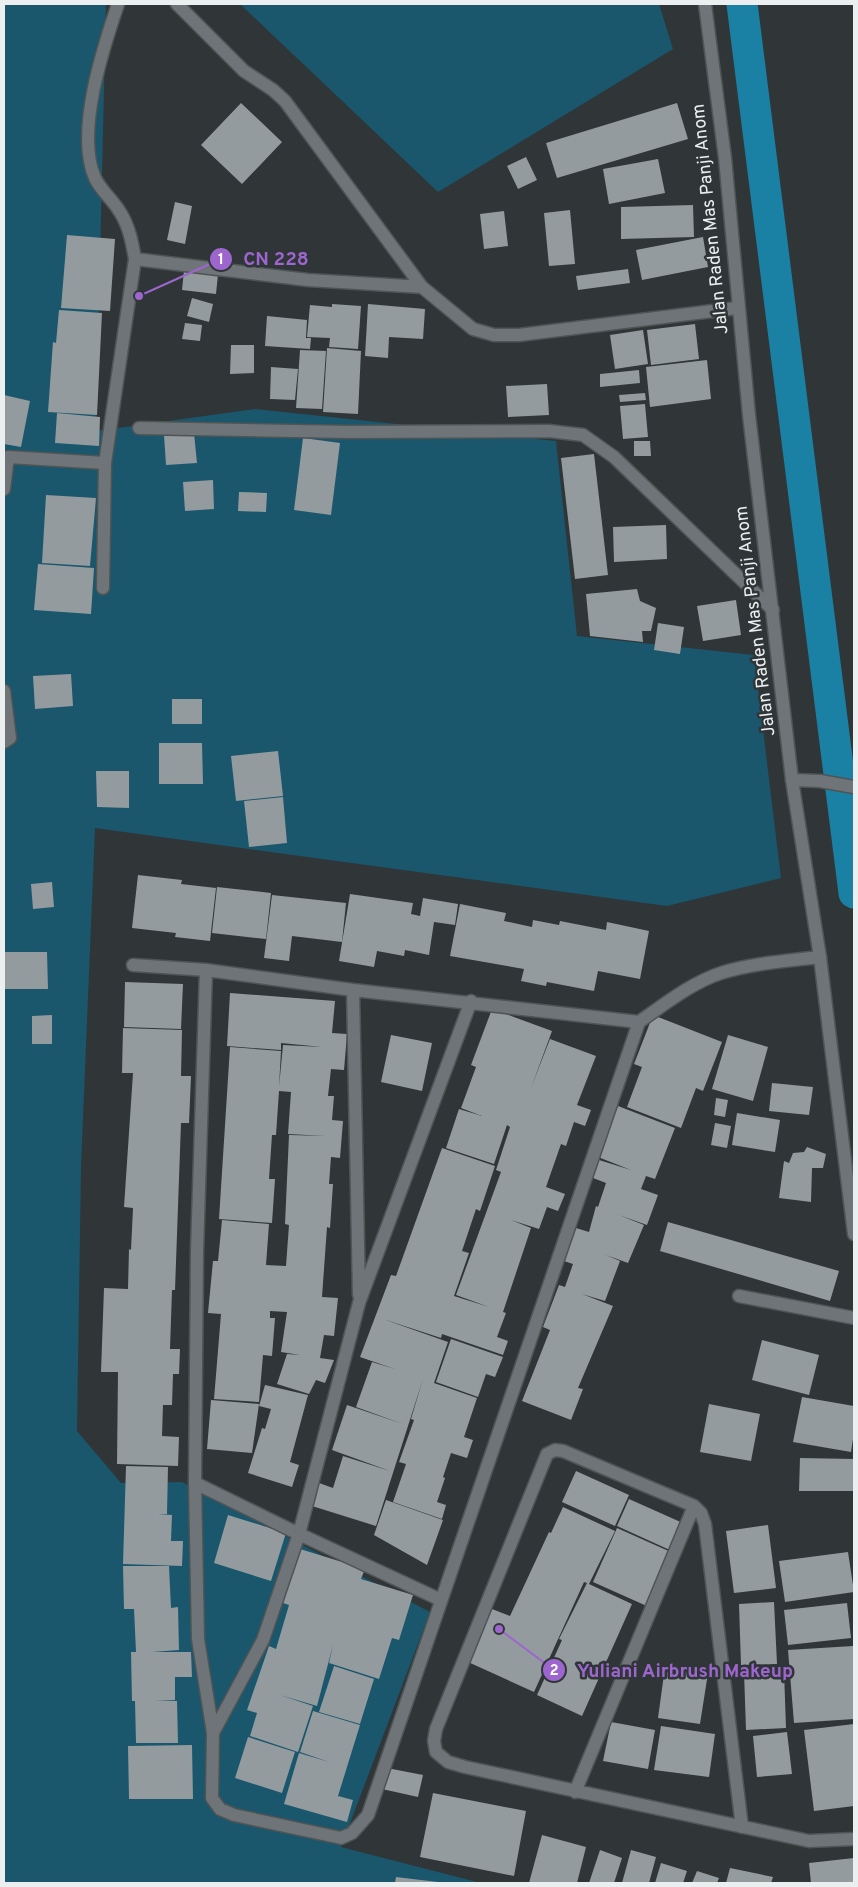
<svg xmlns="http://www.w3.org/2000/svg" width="858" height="1887" font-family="Overpass,sans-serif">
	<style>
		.green { fill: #1a566c }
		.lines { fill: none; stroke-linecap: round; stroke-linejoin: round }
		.canal { stroke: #1b81a4; stroke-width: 31 }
		.building { fill: #949b9e }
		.service-casing { stroke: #4f5455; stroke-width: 15 }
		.minor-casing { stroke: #4f5455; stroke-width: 15 }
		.tertiary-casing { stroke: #4f5455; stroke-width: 15 }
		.service { stroke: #6e7477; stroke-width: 12 }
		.minor { stroke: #6e7477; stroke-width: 12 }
		.tertiary { stroke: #6e7477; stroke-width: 12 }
		.labels { text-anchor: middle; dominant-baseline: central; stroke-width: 5; stroke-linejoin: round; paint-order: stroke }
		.street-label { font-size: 18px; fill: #ebeff0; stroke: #303537 }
		.leader { fill: none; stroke: #9d66ce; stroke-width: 2 }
		.callout-dot { fill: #9d66ce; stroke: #303537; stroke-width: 2 }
		.mark-label { font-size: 15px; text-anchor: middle; font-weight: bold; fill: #fff }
		.callout-label { font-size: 19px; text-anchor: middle; font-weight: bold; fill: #9d66ce; stroke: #303537; stroke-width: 5; stroke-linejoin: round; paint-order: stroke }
	</style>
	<rect width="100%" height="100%" fill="#303537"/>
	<!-- green -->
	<path class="green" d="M 4,4 L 106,4 L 96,431 L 255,409 L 556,441 L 577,636 L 754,655 L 781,878 L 667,906 L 95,828 L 81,1168 L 77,1431 L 121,1483 L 182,1482 L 430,1612 L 341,1847 L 481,1883 L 4,1883 Z
		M 240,4 L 659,4 L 673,49 L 438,192 Z"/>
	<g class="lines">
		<!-- canal -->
		<path class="canal" d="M 742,4 L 854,893"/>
	</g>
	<!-- building -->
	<path class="building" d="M 241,103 L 282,142 L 242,184 L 201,145 Z
		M 677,103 L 688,139 L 557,178 L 546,143 Z
		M 526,157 L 537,180 L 518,189 L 507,166 Z
		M 658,159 L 665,193 L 609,204 L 603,169 Z
		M 175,202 L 192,206 L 185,244 L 167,240 Z
		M 693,205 L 694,237 L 621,239 L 621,207 Z
		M 570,210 L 575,264 L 549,266 L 544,213 Z
		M 504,211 L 508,246 L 484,249 L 480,214 Z
		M 67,235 L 115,239 L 110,311 L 61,308 Z
		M 703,237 L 708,267 L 642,280 L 636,250 Z
		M 628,269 L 630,283 L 578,290 L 576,276 Z
		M 184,271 L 218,274 L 216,294 L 182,290 Z
		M 192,298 L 213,304 L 209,322 L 187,316 Z
		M 332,304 L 361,306 L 358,349 L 329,347 L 330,338 L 307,337 L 310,305 L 332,307 Z
		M 368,304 L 425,309 L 423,339 L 389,337 L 388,358 L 365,356 Z
		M 59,310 L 102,313 L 97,415 L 48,412 L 53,342 L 56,343 Z
		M 267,316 L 307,320 L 306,338 L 311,338 L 310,349 L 265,346 Z
		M 185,323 L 202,325 L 200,341 L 182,339 Z
		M 695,324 L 699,359 L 651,365 L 647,330 Z
		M 643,330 L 648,364 L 615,369 L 610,335 Z
		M 231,345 L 254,345 L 254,373 L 230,374 Z
		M 327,348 L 361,351 L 358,414 L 323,412 Z
		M 300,350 L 326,351 L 322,409 L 296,408 Z
		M 707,360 L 711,399 L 650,407 L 646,367 Z
		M 271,367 L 298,369 L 295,400 L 270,399 Z
		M 639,370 L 640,383 L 600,387 L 600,374 Z
		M 547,384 L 549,415 L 508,417 L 506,386 Z
		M 645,393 L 646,400 L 620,402 L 619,395 Z
		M 4,395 L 30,401 L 21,447 L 4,444 Z
		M 645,404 L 648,437 L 623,439 L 620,406 Z
		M 57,413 L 100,417 L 99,446 L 55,443 Z
		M 194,433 L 197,463 L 166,465 L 164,435 Z
		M 303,438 L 340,443 L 331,515 L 294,510 Z
		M 634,441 L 650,441 L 651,456 L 634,456 Z
		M 594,454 L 608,575 L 575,579 L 561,458 Z
		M 213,480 L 214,509 L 185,511 L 183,482 Z
		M 239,492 L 267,493 L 266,512 L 238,511 Z
		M 46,495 L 96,498 L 90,566 L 42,563 Z
		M 666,525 L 667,559 L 614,562 L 613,527 Z
		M 38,564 L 94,568 L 91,614 L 34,610 Z
		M 637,589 L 640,601 L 656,608 L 651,631 L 642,631 L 643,642 L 590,636 L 586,594 Z
		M 736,600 L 741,635 L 703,641 L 697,606 Z
		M 658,623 L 684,627 L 680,654 L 654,650 Z
		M 71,674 L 73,706 L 35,709 L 33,676 Z
		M 172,699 L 202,699 L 202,724 L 172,724 Z
		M 159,743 L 202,743 L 203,784 L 159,784 Z
		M 278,751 L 283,796 L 236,801 L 231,756 Z
		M 96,771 L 129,771 L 129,808 L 97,807 Z
		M 283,797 L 287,843 L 249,847 L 244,801 Z
		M 138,875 L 182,880 L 181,884 L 216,888 L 210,941 L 175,937 L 176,933 L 132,928 Z
		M 52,882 L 54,907 L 33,909 L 31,884 Z
		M 217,887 L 271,893 L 266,939 L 212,933 Z
		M 350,894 L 413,903 L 411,914 L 420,916 L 423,898 L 458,904 L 455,925 L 434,922 L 429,955 L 405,950 L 404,956 L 377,951 L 374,967 L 339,961 Z
		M 272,895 L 346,903 L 342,942 L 292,936 L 289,961 L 264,958 Z
		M 460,904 L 506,913 L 504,921 L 532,927 L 533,920 L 559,925 L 560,921 L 606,930 L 607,922 L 649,931 L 640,979 L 598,971 L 594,991 L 547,982 L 546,986 L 521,981 L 524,969 L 450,956 Z
		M 4,952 L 47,952 L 48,989 L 4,989 Z
		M 125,982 L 183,984 L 181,1029 L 124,1027 Z
		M 230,993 L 335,1001 L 332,1033 L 347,1034 L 344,1070 L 331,1069 L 328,1096 L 334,1096 L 332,1120 L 343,1121 L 340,1158 L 331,1157 L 329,1184 L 333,1184 L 330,1228 L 327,1227 L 322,1297 L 338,1298 L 334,1336 L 324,1335 L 320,1358 L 334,1360 L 325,1383 L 316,1380 L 309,1394 L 277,1384 L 287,1354 L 300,1355 L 281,1352 L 287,1312 L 270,1311 L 270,1318 L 275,1318 L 272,1356 L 263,1355 L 259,1402 L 214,1399 L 221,1314 L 208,1313 L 213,1261 L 218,1261 L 222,1220 L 269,1224 L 266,1265 L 286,1266 L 289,1225 L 285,1224 L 289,1135 L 326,1136 L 288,1134 L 291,1092 L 279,1091 L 276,1135 L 272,1135 L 269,1179 L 275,1179 L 272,1223 L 219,1219 L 230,1047 L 281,1051 L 279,1087 L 283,1045 L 322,1047 L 281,1043 L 281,1050 L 227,1046 Z
		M 492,1009 L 552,1031 L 531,1088 L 550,1039 L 596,1056 L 577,1105 L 591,1110 L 585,1126 L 574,1122 L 566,1146 L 561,1144 L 546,1187 L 565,1194 L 558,1211 L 547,1207 L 539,1229 L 511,1220 L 531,1228 L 503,1312 L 506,1313 L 497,1337 L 508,1341 L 503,1355 L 442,1334 L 441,1338 L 383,1319 L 448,1342 L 434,1383 L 477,1398 L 464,1437 L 473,1440 L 467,1458 L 451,1453 L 443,1477 L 445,1478 L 437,1502 L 446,1505 L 442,1519 L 393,1502 L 406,1464 L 399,1462 L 414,1420 L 411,1419 L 423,1379 L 376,1526 L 312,1506 L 319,1483 L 333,1488 L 343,1456 L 390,1471 L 332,1450 L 347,1405 L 403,1424 L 356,1407 L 372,1362 L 395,1369 L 360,1357 L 391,1275 L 396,1276 L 442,1148 L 495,1166 L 480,1211 L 476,1209 L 462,1251 L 469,1253 L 454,1296 L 489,1307 L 456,1295 L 501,1172 L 496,1170 L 510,1127 L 507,1125 L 494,1164 L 446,1148 L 459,1109 L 482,1116 L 461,1108 L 476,1067 L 471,1065 Z
		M 52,1015 L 52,1044 L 32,1044 L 32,1016 Z
		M 653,1015 L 722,1042 L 703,1091 L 696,1088 L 681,1128 L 627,1107 L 642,1067 L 634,1064 Z
		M 123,1028 L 182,1030 L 181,1076 L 191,1076 L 189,1123 L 181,1123 L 175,1290 L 172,1290 L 170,1349 L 180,1349 L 179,1374 L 173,1374 L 172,1405 L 156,1405 L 163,1405 L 162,1436 L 179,1437 L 178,1466 L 117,1464 L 118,1372 L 101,1372 L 104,1288 L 128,1289 L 129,1249 L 131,1250 L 133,1208 L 124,1207 L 133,1073 L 122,1073 Z
		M 391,1035 L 432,1043 L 422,1091 L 381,1082 Z
		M 728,1035 L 768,1047 L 753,1101 L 712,1089 Z
		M 772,1083 L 813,1087 L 809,1115 L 769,1111 Z
		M 716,1098 L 728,1100 L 725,1117 L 714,1115 Z
		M 618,1106 L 675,1128 L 655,1179 L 646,1176 L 641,1189 L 658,1195 L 647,1225 L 619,1215 L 644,1225 L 628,1263 L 606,1255 L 620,1261 L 605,1301 L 582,1294 L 613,1306 L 578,1388 L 583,1389 L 571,1420 L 522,1401 L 550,1330 L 543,1327 L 559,1285 L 565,1287 L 573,1264 L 564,1261 L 576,1228 L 589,1232 L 596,1206 L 598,1207 L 606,1183 L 593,1178 L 599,1160 L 631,1170 L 598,1157 Z
		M 737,1113 L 780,1120 L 775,1152 L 732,1145 Z
		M 715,1123 L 731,1126 L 727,1148 L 711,1145 Z
		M 807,1147 L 826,1154 L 823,1168 L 812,1168 L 811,1202 L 779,1198 L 784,1161 L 789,1163 L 793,1153 L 804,1152 Z
		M 668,1222 L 839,1271 L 830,1301 L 660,1251 Z
		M 451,1339 L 503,1357 L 495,1377 L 486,1374 L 478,1397 L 436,1382 Z
		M 762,1340 L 819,1355 L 809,1395 L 752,1380 Z
		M 265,1385 L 308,1395 L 290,1462 L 299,1465 L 292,1487 L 248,1473 L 262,1428 L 265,1429 L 271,1409 L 259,1406 Z
		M 802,1397 L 854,1406 L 854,1432 L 851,1452 L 793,1442 Z
		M 211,1400 L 259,1404 L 252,1453 L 207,1449 Z
		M 709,1404 L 760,1414 L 751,1461 L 700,1452 Z
		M 800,1458 L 854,1459 L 854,1491 L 799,1491 Z
		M 126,1466 L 168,1467 L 167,1514 L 158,1514 L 172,1515 L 171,1541 L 183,1541 L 182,1566 L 123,1564 Z
		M 576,1471 L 629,1495 L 615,1526 L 562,1502 Z
		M 629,1499 L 685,1524 L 672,1551 L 617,1526 Z
		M 386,1500 L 443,1520 L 427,1565 L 374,1535 Z
		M 563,1507 L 615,1531 L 589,1584 L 632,1604 L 582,1716 L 537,1695 L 562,1640 L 559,1639 L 587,1583 L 584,1582 L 534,1692 L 468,1662 L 492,1609 L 510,1616 L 549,1532 L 551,1533 Z
		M 228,1515 L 286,1533 L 271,1581 L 214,1563 Z
		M 768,1525 L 776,1588 L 734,1593 L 726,1531 Z
		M 617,1528 L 673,1553 L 649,1607 L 593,1582 Z
		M 300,1549 L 365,1569 L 361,1579 L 413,1595 L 399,1640 L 392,1638 L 379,1679 L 329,1663 L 333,1645 L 317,1706 L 280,1695 L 313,1706 L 298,1752 L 250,1736 L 257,1713 L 247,1710 L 269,1646 L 276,1649 L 289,1605 L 283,1603 Z
		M 848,1552 L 854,1592 L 785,1602 L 779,1561 Z
		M 123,1566 L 169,1566 L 171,1608 L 178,1607 L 179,1650 L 152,1652 L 191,1652 L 192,1677 L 175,1677 L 175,1700 L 155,1700 L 177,1701 L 178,1743 L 136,1743 L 135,1701 L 132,1701 L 131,1652 L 136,1652 L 134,1609 L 124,1609 Z
		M 774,1602 L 777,1664 L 741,1665 L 739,1604 Z
		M 847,1603 L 851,1638 L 788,1645 L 784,1610 Z
		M 853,1646 L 854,1719 L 794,1723 L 788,1650 Z
		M 334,1666 L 374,1679 L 360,1724 L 319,1712 Z
		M 665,1667 L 708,1673 L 700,1724 L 658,1718 Z
		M 784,1671 L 786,1728 L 746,1730 L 744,1672 Z
		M 313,1711 L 360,1725 L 338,1796 L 353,1800 L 347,1822 L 284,1804 L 299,1753 L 329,1762 L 300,1752 Z
		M 611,1722 L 655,1730 L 648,1769 L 603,1761 Z
		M 854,1724 L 854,1806 L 814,1811 L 804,1730 Z
		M 661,1726 L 715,1734 L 709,1777 L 654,1770 Z
		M 787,1732 L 792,1774 L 757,1777 L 753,1736 Z
		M 248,1737 L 295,1752 L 282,1793 L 235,1778 Z
		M 192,1745 L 193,1799 L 129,1799 L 128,1746 Z
		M 387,1768 L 423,1775 L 418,1797 L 382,1789 Z
		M 433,1793 L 526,1811 L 514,1876 L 420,1857 Z
		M 542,1835 L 586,1847 L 577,1883 L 529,1883 Z
		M 600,1850 L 622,1858 L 614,1883 L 589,1883 Z
		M 631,1850 L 656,1857 L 649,1883 L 622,1883 Z
		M 854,1858 L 854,1883 L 811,1883 L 809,1863 Z
		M 661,1863 L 687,1871 L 683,1883 L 655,1883 Z
		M 730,1868 L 773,1877 L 771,1883 L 726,1883 Z
		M 697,1871 L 719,1878 L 717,1883 L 692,1883 Z
		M 396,1877 L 438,1882 L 438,1883 L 395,1883 Z"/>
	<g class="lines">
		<defs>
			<path id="service" d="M 739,1296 L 854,1318"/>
			<path id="minor" d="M 177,4 L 244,71 L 273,90 L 285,101 L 422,287 L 473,329 L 494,335 L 519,335 L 737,308
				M 135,259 L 308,280 L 422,287
				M 139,428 L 350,432 L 549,431 L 583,435 L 614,457 L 773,610
				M 4,489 L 8,457 L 105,463
				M 103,588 L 105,463 L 135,259 C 132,242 129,226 120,212 C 113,200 101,191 95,178 C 75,133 103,48 118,4
				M 4,691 L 10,738 L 4,742
				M 792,780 L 820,781 L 854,787
				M 133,965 L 206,970 L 353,990 L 639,1022
				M 206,970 L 197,1251 L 195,1483 L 198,1639 L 213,1733 L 212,1798 L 220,1809 L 234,1815 L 341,1838 L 352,1833 L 368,1815 L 639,1022 C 665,1004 691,983 721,973 C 753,963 787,961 820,957
				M 353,990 L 359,1295
				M 195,1483 L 299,1534 L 441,1600
				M 213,1733 L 263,1640 L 299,1534 L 359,1303 L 471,1001
				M 575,1792 L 694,1506
				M 742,1827 L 705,1524 L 701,1513 L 694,1506 L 563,1451 L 555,1450 L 547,1454 L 436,1729 L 434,1741 L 436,1752 L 448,1762 L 465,1767 L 809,1841 L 854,1839"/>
			<path id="tertiary" d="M 705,4 L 725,158 L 749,415 L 792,780 L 820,957 L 854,1234"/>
		</defs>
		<!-- service casing -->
		<use href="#service" class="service-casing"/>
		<!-- minor casing -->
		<use href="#minor" class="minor-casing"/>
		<!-- tertiary casing -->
		<use href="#tertiary" class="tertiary-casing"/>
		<!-- service -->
		<use href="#service" class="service"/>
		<!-- minor -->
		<use href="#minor" class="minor"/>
		<!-- tertiary -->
		<use href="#tertiary" class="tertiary"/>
	</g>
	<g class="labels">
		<!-- street labels -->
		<g class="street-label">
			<text transform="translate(711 219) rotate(-96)">Jalan Raden Mas Panji Anom</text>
			<text transform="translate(756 621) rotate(-97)">Jalan Raden Mas Panji Anom</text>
		</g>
	</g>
	<!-- callouts -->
	<path class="leader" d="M139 296L221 259M499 1629L554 1670"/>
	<g class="callout-dot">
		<circle cx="139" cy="296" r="5"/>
		<circle cx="499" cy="1629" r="5"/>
		<circle cx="221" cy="259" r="12"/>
		<circle cx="554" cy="1670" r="12"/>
	</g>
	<g class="mark-label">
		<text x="221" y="264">1</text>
		<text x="554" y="1675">2</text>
	</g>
	<g class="callout-label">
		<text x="276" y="265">CN 228</text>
		<text x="685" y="1677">Yuliani Airbrush Makeup</text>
	</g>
	<!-- border -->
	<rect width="858" height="1887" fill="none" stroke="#ebeff0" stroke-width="10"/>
</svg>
